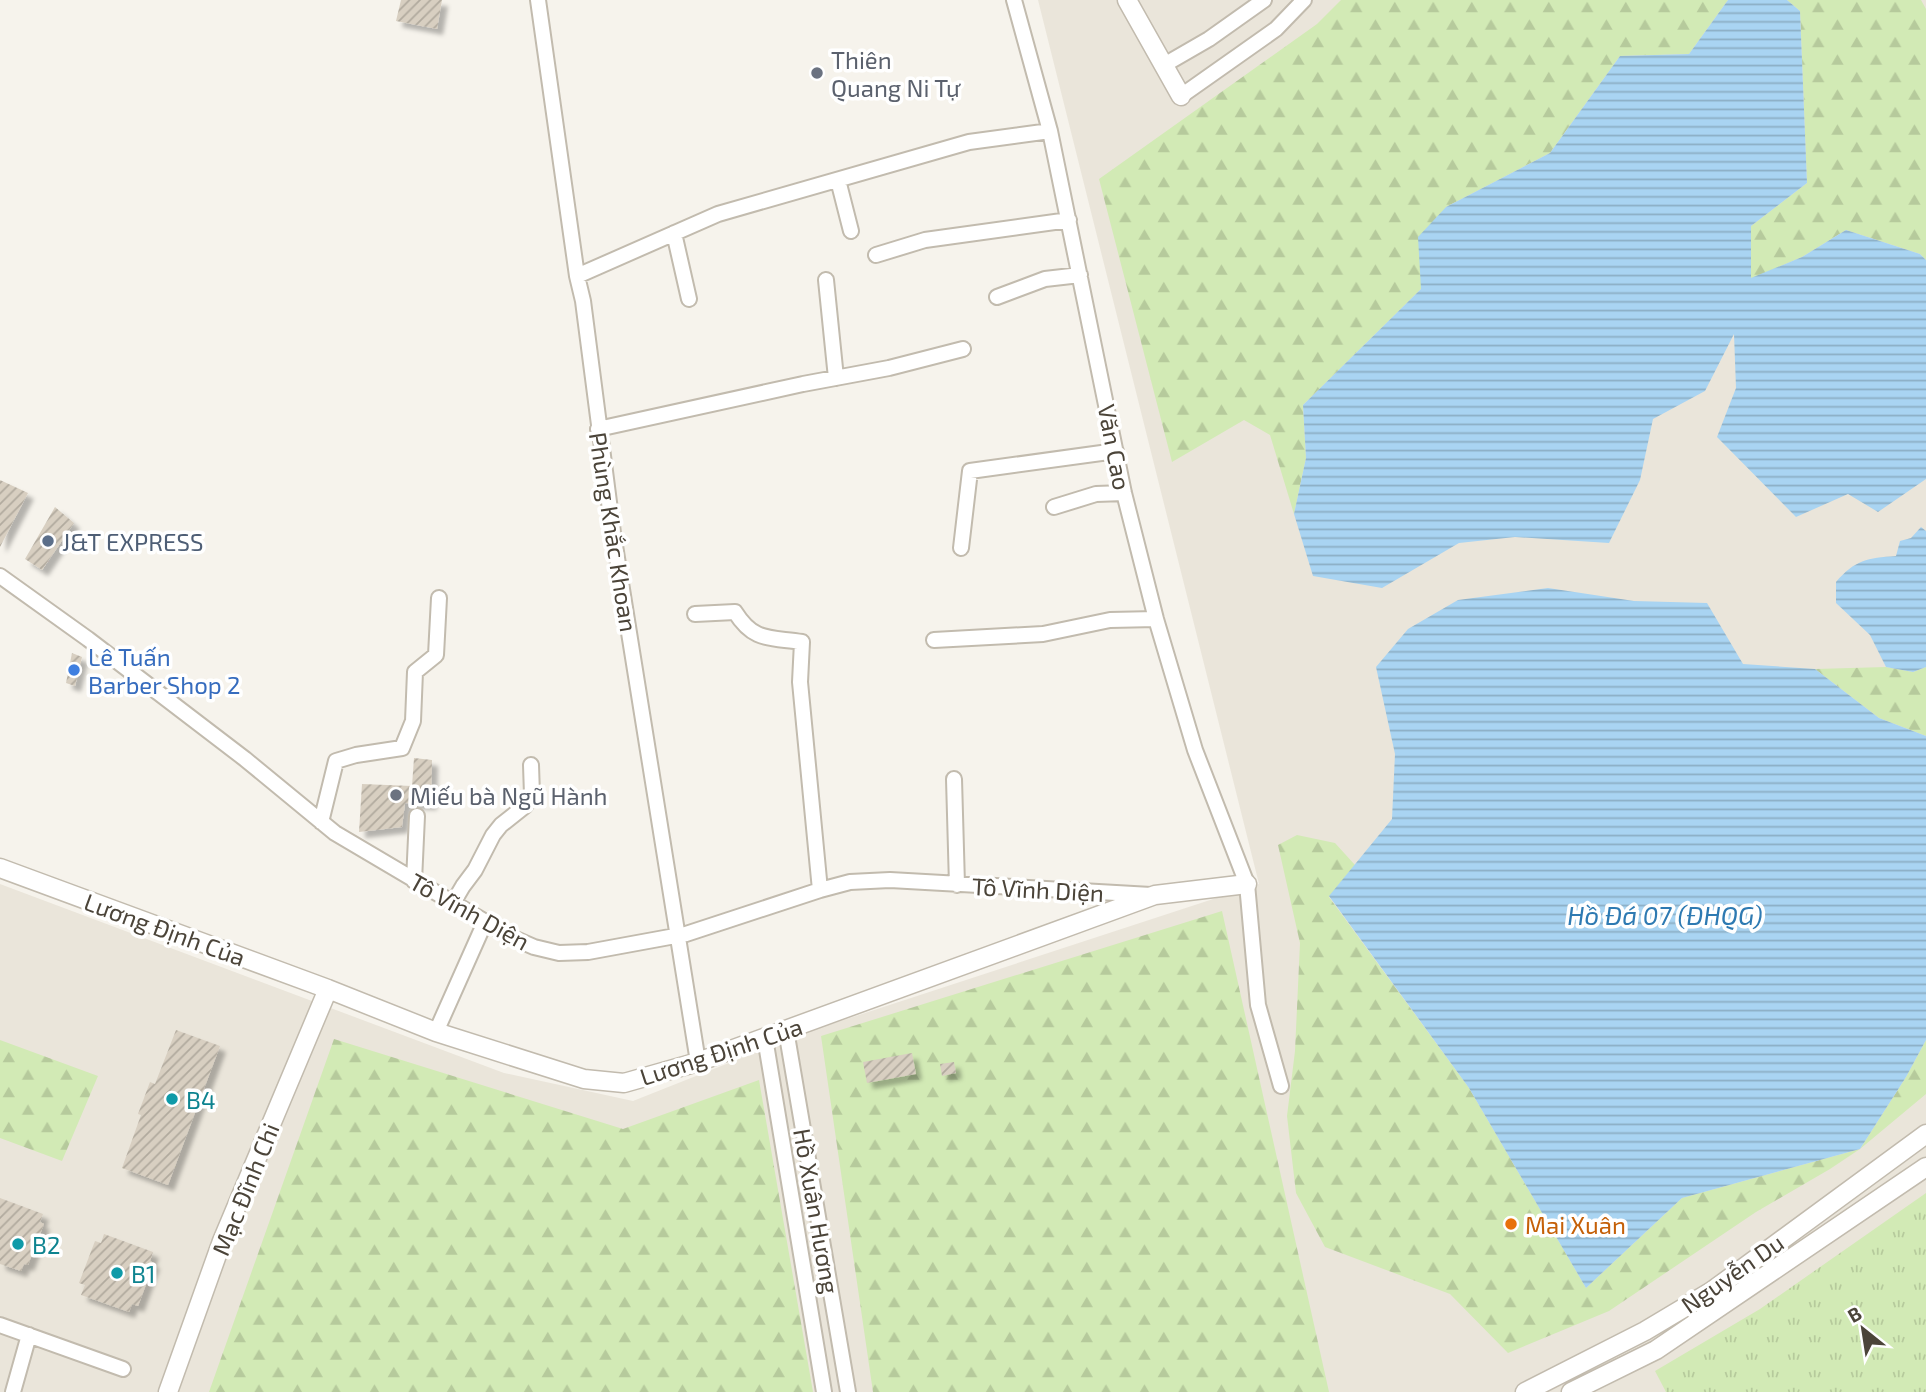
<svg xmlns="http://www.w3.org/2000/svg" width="1926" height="1392" font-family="'Exo 2',sans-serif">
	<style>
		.residential { fill: #eae5da }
		.grass { fill: url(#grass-tufts) }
		.forest { fill: url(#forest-firs) }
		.water { fill: url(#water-rules) }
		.building { fill: url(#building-hatch); filter: url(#shadow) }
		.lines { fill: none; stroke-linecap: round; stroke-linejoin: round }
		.minor-casing { stroke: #c2bbae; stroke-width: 18 }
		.tertiary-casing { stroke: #c2bbae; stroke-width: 21 }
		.minor { stroke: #fff; stroke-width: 14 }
		.tertiary { stroke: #fff; stroke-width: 18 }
		.worship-dot { fill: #6b7280; stroke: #fff; stroke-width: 2.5 }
		.service-dot { fill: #5c6f8a; stroke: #fff; stroke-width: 2.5 }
		.shop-dot { fill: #3f7fe0; stroke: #fff; stroke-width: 2.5 }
		.culture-dot { fill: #0f9aa8; stroke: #fff; stroke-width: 2.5 }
		.food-dot { fill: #e8710a; stroke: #fff; stroke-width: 2.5 }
		.labels { text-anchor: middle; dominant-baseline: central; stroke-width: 7; stroke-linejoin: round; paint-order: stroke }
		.worship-label { font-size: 24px; fill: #5b616d; stroke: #fff; text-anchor: start }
		.street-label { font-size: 24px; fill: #4b4439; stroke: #fff }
		.service-label { font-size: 24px; fill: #4e5e75; stroke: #fff; text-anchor: start }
		.shop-label { font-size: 24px; fill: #366cbe; stroke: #fff; text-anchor: start }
		.culture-label { font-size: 24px; fill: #0d838f; stroke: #fff; text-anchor: start }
		.food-label { font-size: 24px; fill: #c56008; stroke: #fff; text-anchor: start }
		.water-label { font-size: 26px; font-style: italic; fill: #2e7ab2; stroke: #fff }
	</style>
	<defs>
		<pattern id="grass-tufts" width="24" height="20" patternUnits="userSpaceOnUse" patternTransform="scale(1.75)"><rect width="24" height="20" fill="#d2eab5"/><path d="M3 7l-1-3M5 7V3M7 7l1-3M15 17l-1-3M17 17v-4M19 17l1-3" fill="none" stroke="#b6ca9c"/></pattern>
		<pattern id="forest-firs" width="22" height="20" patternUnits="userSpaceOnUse" patternTransform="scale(1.75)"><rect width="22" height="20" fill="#d2eab5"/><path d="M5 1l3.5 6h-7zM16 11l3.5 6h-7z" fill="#b6ca9c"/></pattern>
		<pattern id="water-rules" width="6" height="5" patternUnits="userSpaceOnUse" patternTransform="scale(1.75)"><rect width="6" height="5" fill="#a9d4f2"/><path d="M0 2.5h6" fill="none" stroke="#8caec5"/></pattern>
		<pattern id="building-hatch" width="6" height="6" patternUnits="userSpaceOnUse" patternTransform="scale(1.75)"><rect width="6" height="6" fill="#d8cfc1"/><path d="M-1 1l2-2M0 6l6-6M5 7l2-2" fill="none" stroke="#b1aa9e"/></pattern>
		<filter id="shadow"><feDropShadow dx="6" dy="6" stdDeviation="2" flood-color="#0004"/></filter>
	</defs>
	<rect width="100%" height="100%" fill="#f6f3ec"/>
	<!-- residential -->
	<path class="residential" d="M 1038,0 L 1926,0 L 1926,1392 L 0,1392 L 0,884 L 504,1073 L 633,1101 L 804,1033 L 1259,884 Z"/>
	<!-- grass -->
	<path class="grass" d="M 1926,1193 L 1926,1392 L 1666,1392 L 1655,1371 L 1760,1309 Z"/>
	<!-- forest -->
	<path class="forest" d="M 1341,0 L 1728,0 L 1689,54 L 1620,56 L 1550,153 L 1446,207 L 1421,289 L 1303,405 L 1306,458 L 1294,514 L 1270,435 L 1244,420 L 1172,462 L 1099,179 L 1317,24 Z
		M 1787,0 L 1921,0 L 1926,9 L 1926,260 L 1920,254 L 1846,230 L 1802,257 L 1751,279 L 1751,226 L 1807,183 L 1800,11 Z
		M 1886,667 L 1913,672 L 1926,667 L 1926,736 L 1879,718 L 1815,669 Z
		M 1297,835 L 1335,843 L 1355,865 L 1329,897 L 1469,1088 L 1586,1288 L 1682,1198 L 1860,1149 L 1906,1077 L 1926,1040 L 1926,1094 L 1860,1149 L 1830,1169 L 1756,1212 L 1609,1311 L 1508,1353 L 1450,1294 L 1325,1247 L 1296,1193 L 1287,1116 L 1295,1051 L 1300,943 L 1278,845 Z
		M 1222,911 L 1329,1392 L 873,1392 L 821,1036 Z
		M 334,1039 L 623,1129 L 759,1080 L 813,1392 L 209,1392 Z
		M 0,1040 L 98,1076 L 62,1161 L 0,1138 Z"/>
	<!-- water -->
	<path class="water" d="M 1728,0 L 1787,0 L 1800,11 L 1807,183 L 1751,226 L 1751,278 L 1802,257 L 1846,230 L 1920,254 L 1926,260 L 1926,479 L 1878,512 L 1848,494 L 1796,517 L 1717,437 L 1736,388 L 1734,334 L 1705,391 L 1653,419 L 1640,480 L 1609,543 L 1515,537 L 1459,543 L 1382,588 L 1313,576 L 1294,514 L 1306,458 L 1303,405 L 1421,289 L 1418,237 L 1446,207 L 1550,153 L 1620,56 L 1689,54 Z
		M 1921,527 L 1926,531 L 1926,667 L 1913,672 L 1886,667 L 1870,635 L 1836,603 L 1836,582 C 1855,560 1867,558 1896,556 L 1900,541 L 1911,538 Z
		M 1548,588 L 1634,601 L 1707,603 L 1743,664 L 1815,669 L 1879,718 L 1926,736 L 1926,1040 L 1906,1077 L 1860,1149 L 1682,1198 L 1586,1288 L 1469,1088 L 1329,896 L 1392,819 L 1395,754 L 1376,667 L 1408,629 L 1458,600 Z"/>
	<!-- building -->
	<path class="building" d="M 401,0 L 442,0 L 437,29 L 396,21 Z
		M 0,480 L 28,493 L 0,547 Z
		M 55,507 L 74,523 L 42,570 L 25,559 Z
		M 72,653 L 82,657 L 75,686 L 66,683 Z
		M 414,758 L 432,760 L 431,804 L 405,803 L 402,827 L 359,832 L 362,784 L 412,786 Z
		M 176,1030 L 220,1046 L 168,1185 L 122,1168 L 141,1115 L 138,1114 L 150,1082 L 155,1084 Z
		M 912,1053 L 916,1074 L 867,1083 L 863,1062 Z
		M 954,1062 L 956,1073 L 942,1076 L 940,1064 Z
		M 0,1198 L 43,1214 L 40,1222 L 44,1224 L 28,1265 L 24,1264 L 21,1271 L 0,1264 Z
		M 104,1234 L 153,1252 L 150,1261 L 154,1263 L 138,1306 L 132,1304 L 129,1312 L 81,1295 L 85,1285 L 79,1283 L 95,1241 L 101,1243 Z"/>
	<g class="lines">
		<defs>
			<path id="minor" d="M 538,0 L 577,276 L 583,301 L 613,533 L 698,1062
				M 1014,0 L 1050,131 L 1124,493 L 1156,619 L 1195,750 L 1247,884 L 1258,1005 L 1281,1086
				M 1164,65 L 1209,39 L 1264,0
				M 1181,96 L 1276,29 L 1304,0
				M 838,180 L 851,231
				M 674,233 L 689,299
				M 876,255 L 925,240 L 1069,220
				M 577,276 L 718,214 L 969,142 L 1050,131
				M 826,280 L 836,378
				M 997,297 L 1045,279 L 1080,275
				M 598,429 L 803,384 L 889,368 L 963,349
				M 1054,507 L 1096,494 L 1124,493
				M 961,548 L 970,471 L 1116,451
				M 0,576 L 88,639 L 245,759 L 335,833 L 511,937 L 534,947 L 559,953 L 588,952 L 686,934 L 820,890 L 850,882 L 890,880 L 1151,895
				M 695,614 L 735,612 C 754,642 769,637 802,642 L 800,682 L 820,890
				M 934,640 L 1043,634 L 1110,620 L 1156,619
				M 954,779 L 957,885
				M 321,822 L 336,761 L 356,755 L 402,748 L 413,721 L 415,672 L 436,655 L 439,598
				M 414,881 L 417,816
				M 453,903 L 463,886 L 475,870 L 493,835 L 501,825 L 525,806 L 532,795 L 531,765
				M 786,1030 L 848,1392
				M 436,1032 L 485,922
				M 765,1038 L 824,1392
				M 0,1325 L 123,1369
				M 13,1392 L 29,1335"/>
			<path id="tertiary" d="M 1127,0 L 1181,96
				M 0,868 L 328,989 L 436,1032 L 584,1079 L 624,1083 L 698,1062 L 1155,895 L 1247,884
				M 168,1392 L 222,1241 L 328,989
				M 1525,1392 L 1645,1331 L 1712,1291 L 1926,1134
				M 1571,1392 L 1656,1350 L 1926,1167"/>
		</defs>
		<!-- minor casing -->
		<use href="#minor" class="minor-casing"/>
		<!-- tertiary casing -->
		<use href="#tertiary" class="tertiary-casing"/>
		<!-- minor -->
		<use href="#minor" class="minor"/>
		<!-- tertiary -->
		<use href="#tertiary" class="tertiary"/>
	</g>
	<!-- markers -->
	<g class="worship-dot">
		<circle cx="817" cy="73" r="7"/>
		<circle cx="396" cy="795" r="7"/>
	</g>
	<circle class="service-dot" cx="48" cy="541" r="7"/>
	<circle class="shop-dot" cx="74" cy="670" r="7"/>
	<g class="culture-dot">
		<circle cx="172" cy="1099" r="7"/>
		<circle cx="18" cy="1244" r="7"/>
		<circle cx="117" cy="1273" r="7"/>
	</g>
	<circle class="food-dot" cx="1511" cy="1224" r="7"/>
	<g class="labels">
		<!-- worship labels -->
		<g class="worship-label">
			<text x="831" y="59">Thiên<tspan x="831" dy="28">Quang Ni Tự</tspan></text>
			<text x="410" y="795">Miếu bà Ngũ Hành</text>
		</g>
		<!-- street labels -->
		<g class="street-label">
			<text transform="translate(1115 447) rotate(79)">Văn Cao</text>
			<text transform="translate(614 532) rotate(81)">Phùng Khắc Khoan</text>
			<text transform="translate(1038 889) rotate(3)">Tô Vĩnh Diện</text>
			<text transform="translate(470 911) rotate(29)">Tô Vĩnh Diện</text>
			<text transform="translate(165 929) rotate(20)">Lương Định Của</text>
			<text transform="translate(721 1051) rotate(-18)">Lương Định Của</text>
			<text transform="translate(245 1189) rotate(-68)">Mạc Đĩnh Chi</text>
			<text transform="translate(817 1211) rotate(80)">Hồ Xuân Hương</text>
			<text transform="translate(1732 1273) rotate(-35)">Nguyễn Du</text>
		</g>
		<!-- service labels -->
		<g class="service-label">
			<text x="62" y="541">J&amp;T EXPRESS</text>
		</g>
		<!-- shop labels -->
		<g class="shop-label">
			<text x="88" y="656">Lê Tuấn<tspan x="88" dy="28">Barber Shop 2</tspan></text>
		</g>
		<!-- culture labels -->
		<g class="culture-label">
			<text x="186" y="1099">B4</text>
			<text x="32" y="1244">B2</text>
			<text x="131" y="1273">B1</text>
		</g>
		<!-- food labels -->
		<g class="food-label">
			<text x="1525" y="1224">Mai Xuân</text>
		</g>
		<!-- water labels -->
		<g class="water-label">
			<text x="1665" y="914">Hồ Đá 07 (ĐHQG)</text>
		</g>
	</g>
	<!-- north arrow -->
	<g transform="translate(1863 1329) rotate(330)" stroke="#ffffff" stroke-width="5" paint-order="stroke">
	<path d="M0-5L12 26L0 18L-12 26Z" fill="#4b4439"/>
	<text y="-10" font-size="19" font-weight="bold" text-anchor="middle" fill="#4b4439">B</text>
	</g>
</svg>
